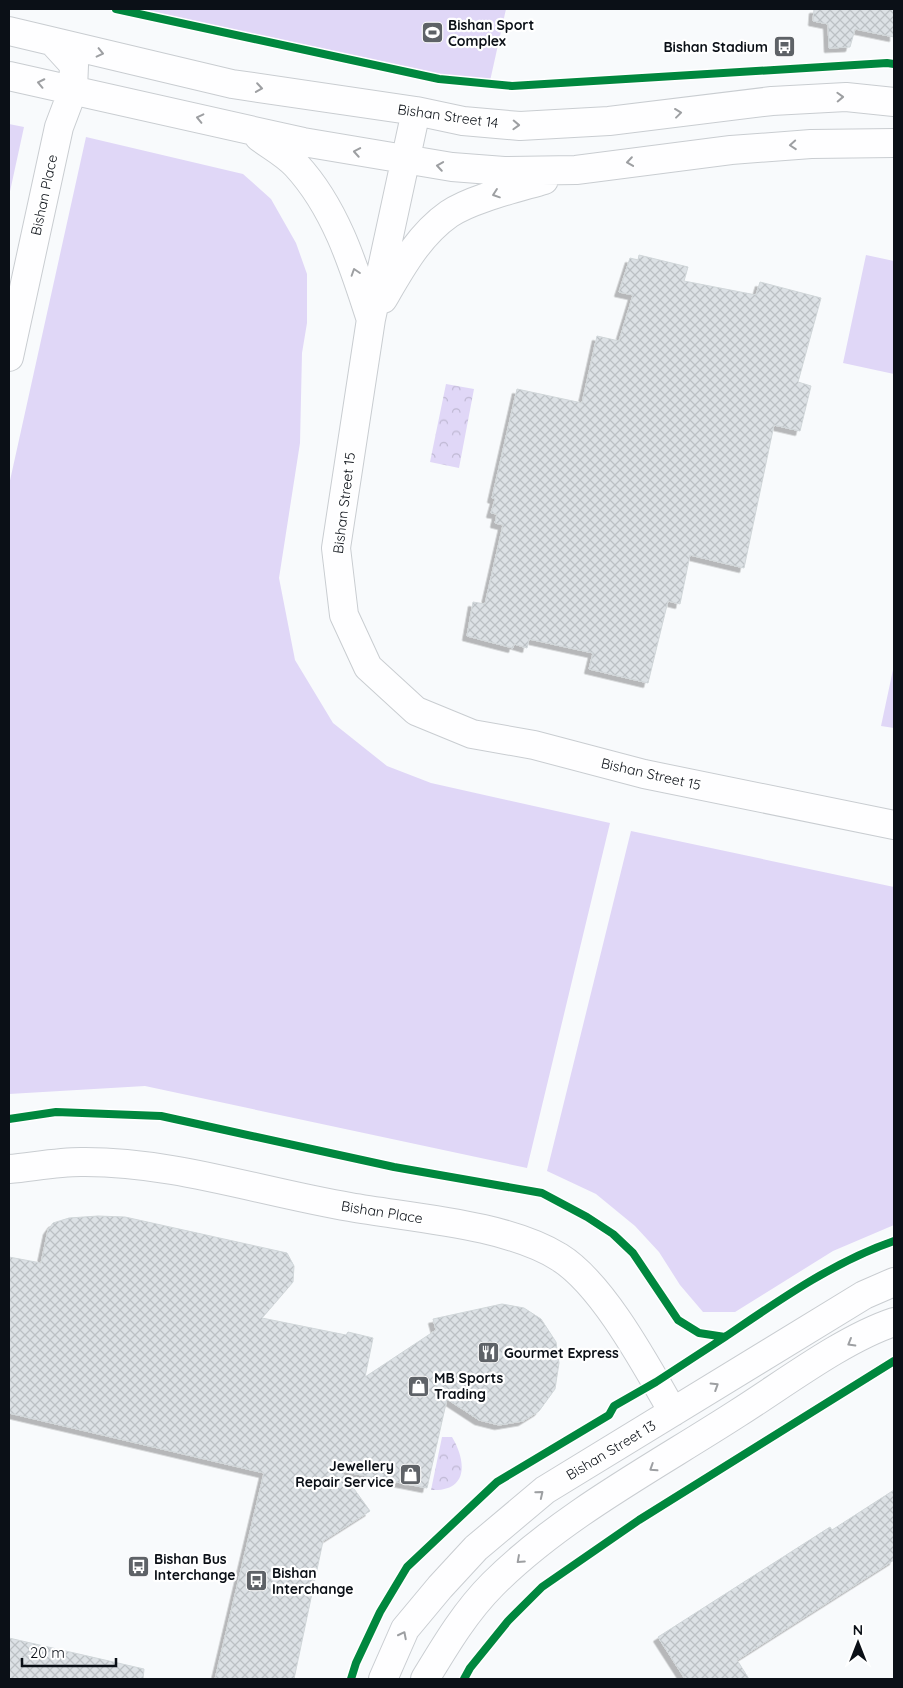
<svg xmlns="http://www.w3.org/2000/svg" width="903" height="1688" font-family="Quicksand,sans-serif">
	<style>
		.grass { fill: #e0d7f7 }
		.park { fill: url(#park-crowns) }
		.building { fill: url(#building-cross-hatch); stroke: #d0d6d9; filter: url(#shadow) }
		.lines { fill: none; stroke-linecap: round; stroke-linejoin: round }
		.minor-casing { stroke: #c9cdd1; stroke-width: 30 }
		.minor { stroke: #fefeff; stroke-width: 28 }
		.cycleway-casing { stroke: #fff; stroke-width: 11 }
		.cycleway { stroke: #00873e; stroke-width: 8 }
		.oneway { stroke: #9d9fa2 }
		.labels { text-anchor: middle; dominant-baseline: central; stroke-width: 4.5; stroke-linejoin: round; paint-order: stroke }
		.poi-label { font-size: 14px; font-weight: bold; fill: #0b1017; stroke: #fff; text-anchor: start }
		.street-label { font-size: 14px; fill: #0b1017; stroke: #fff }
	</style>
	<defs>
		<pattern id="park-crowns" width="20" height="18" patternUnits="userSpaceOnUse" patternTransform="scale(1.25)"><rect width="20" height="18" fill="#e0d7f7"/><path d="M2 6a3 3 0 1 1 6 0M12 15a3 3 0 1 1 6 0" fill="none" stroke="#bfb8d3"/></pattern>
		<pattern id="building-cross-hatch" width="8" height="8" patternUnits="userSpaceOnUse" patternTransform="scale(1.25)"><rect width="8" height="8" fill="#dce1e5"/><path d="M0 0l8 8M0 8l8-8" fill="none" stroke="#bbc0c4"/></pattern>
		<filter id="shadow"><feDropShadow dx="-4.5" dy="4.5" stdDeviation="0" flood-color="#0004"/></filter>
	</defs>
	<rect width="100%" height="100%" fill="#f8fafc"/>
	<!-- grass -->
	<path class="grass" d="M 136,9 L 506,9 L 490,81 L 435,74 Z
		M 9,124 L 24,127 L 9,196 Z
		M 86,137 L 243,174 L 271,199 L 296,243 L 307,274 L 307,323 L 302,353 L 300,443 L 279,578 L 295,660 L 333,723 L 387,766 L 431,783 L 610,823 L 527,1168 L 145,1086 L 9,1094 L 9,485 Z
		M 866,255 L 894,261 L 894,374 L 843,363 Z
		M 894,665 L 894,728 L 881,726 Z
		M 631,831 L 894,887 L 894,1225 L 833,1251 L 735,1312 L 703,1312 L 680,1285 L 659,1252 L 635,1226 L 596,1194 L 547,1171 Z"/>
	<!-- park -->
	<path class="park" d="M 446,384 L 474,389 L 459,468 L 430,462 Z
		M 442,1437 L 452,1437 C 467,1462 468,1492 431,1490 Z"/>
	<!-- building -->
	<path class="building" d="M 814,9 L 894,9 L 894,37 L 855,29 L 850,47 L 829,48 L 828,24 L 813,21 Z
		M 639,255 L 688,267 L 684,281 L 756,295 L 760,282 L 821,298 L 798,382 L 811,386 L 800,431 L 774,425 L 744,568 L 690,555 L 680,604 L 668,601 L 648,683 L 589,669 L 593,653 L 529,639 L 527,648 L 514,644 L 513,648 L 467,636 L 473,602 L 485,604 L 503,525 L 495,523 L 497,514 L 491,513 L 495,499 L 492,498 L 517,389 L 582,403 L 597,336 L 619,341 L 633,295 L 619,292 L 630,258 L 638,260 Z
		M 98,1216 L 125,1217 L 287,1253 L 294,1266 L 293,1282 L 262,1318 L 346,1335 L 348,1332 L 373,1338 L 365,1377 L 436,1330 L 433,1319 L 502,1304 L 524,1308 L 541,1319 L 556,1342 L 559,1363 L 555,1389 L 539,1411 L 523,1421 L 499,1425 L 479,1420 L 447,1399 L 427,1488 L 341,1471 L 370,1511 L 323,1541 L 294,1679 L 215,1679 L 264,1473 L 9,1413 L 9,1257 L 41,1263 L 48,1230 L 53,1223 L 69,1218 Z
		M 894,1490 L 894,1560 L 737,1660 L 749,1679 L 685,1679 L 658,1637 L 830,1527 L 832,1530 Z
		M 9,1638 L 144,1669 L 143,1679 L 9,1679 Z"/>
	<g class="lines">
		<defs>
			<path id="minor" d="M 9,31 L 232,84 L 416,111 L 463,121 L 520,126 L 609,121 L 772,101 L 846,97 L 894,102
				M 9,76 L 303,142 L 452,167 L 504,171 L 576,170 L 731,150 L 811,144 L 894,143
				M 416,111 L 371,319 L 336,548 L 344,615 L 368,667 L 416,711 L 472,734 L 534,745 L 644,774 L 894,825
				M 259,137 C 271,146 286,154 296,165 C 335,207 353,264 370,317
				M 383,299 C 401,268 419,235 449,214 C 471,199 517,188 544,180
				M 9,357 L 59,127 L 73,90 L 74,65 L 53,42
				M 9,1169 C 32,1167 57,1162 81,1162 C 172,1161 261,1192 350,1207 C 412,1218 506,1224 559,1257 C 603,1284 647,1367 673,1412
				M 383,1679 L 405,1629 L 440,1587 L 476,1548 L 545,1490 L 864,1295 L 894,1282
				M 425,1679 C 445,1646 465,1612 493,1584 C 561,1516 656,1466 738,1413 C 784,1384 843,1339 894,1322"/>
		</defs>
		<!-- minor casing -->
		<use href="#minor" class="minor-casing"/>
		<!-- minor -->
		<use href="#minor" class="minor"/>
		<defs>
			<path id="cycleway" d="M 116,9 L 439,79 L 512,86 L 887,63 L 894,64
				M 9,1119 L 56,1112 L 161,1116 L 394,1167 L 542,1193 L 587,1217 L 613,1234 L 633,1253 L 678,1320 L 699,1333 L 725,1337 C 778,1301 833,1262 894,1241
				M 351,1679 L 356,1663 L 380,1612 L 407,1567 L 497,1482 L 609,1415 L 614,1406 L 656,1382 L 725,1337
				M 464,1679 L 470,1668 L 508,1621 L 542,1587 L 639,1520 L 894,1361"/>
		</defs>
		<!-- cycleway casing -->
		<use href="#cycleway" class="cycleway-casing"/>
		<!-- cycleway -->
		<use href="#cycleway" class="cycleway"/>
	</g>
	<!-- one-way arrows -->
	<defs><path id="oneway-chevron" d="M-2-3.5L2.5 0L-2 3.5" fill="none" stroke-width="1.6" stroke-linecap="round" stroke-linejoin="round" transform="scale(1.25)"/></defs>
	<g class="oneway">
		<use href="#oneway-chevron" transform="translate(100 53) rotate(13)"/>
		<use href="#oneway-chevron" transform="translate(41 83) rotate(-168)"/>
		<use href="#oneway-chevron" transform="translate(259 88) rotate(8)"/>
		<use href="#oneway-chevron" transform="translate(840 97) rotate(-2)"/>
		<use href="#oneway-chevron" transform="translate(678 113) rotate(-7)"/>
		<use href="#oneway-chevron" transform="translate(200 118) rotate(-167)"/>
		<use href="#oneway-chevron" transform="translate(516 125) rotate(2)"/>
		<use href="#oneway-chevron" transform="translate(793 145) rotate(176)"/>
		<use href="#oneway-chevron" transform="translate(357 152) rotate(-170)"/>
		<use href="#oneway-chevron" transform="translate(630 162) rotate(172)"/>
		<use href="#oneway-chevron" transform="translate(440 166) rotate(-171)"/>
		<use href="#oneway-chevron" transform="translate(496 194) rotate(161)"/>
		<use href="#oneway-chevron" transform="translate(355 272) rotate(-108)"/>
		<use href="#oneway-chevron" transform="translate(851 1343) rotate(150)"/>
		<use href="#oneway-chevron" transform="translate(715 1386) rotate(-32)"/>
		<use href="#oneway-chevron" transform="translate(653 1468) rotate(147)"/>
		<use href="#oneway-chevron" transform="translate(540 1494) rotate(-39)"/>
		<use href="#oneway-chevron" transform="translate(520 1560) rotate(138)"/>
		<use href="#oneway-chevron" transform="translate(403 1635) rotate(-63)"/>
	</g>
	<!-- icons -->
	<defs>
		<symbol id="stadium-square" viewBox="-11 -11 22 22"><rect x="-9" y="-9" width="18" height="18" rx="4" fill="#5e6267" stroke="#fff"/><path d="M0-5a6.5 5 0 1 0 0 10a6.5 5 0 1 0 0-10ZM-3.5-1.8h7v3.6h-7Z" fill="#fff"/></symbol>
		<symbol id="bus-square" viewBox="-11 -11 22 22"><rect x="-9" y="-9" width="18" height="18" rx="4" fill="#5e6267" stroke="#fff"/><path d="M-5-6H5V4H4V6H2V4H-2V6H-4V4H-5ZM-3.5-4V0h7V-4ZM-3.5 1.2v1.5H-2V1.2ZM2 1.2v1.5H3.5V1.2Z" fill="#fff"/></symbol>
		<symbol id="restaurant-square" viewBox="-11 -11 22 22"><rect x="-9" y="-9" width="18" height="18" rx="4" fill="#5e6267" stroke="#fff"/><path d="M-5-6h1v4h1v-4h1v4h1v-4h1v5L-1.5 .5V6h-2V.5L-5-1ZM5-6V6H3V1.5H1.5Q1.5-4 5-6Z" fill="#fff"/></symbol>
		<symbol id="shop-square" viewBox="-11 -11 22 22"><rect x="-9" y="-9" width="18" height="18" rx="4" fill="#5e6267" stroke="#fff"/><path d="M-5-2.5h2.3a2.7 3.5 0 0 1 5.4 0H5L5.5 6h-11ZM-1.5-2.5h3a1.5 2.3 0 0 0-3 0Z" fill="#fff"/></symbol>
	</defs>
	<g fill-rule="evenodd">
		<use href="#stadium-square" x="420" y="20" width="25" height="25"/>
		<use href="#bus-square" x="772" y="34" width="25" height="25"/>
		<use href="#restaurant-square" x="476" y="1340" width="25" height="25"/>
		<use href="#shop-square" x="406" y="1374" width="25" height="25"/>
		<use href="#shop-square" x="398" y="1462" width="25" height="25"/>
		<use href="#bus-square" x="126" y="1554" width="25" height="25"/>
		<use href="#bus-square" x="244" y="1568" width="25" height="25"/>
	</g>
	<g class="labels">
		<!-- poi labels -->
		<g class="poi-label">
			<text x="448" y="25">Bishan Sport<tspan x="448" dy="16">Complex</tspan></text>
			<text x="768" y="47" text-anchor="end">Bishan Stadium</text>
			<text x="504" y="1353">Gourmet Express</text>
			<text x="434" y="1378">MB Sports<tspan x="434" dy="16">Trading</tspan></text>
			<text x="394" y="1466" text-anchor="end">Jewellery<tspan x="394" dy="16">Repair Service</tspan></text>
			<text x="154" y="1559">Bishan Bus<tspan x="154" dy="16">Interchange</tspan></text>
			<text x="272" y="1573">Bishan<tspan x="272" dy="16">Interchange</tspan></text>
		</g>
		<!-- street labels -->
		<g class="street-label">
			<text transform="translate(448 116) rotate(8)">Bishan Street 14</text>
			<text transform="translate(44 195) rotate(-78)">Bishan Place</text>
			<text transform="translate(344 503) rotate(-83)">Bishan Street 15</text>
			<text transform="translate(651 774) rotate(13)">Bishan Street 15</text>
			<text transform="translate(382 1212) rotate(9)">Bishan Place</text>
			<text transform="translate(611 1450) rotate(-31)">Bishan Street 13</text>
		</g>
	</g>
	<!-- border -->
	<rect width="903" height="1688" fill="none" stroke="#0b1017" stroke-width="20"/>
	<!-- north arrow -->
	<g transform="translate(858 1643)" stroke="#ffffff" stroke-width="4" paint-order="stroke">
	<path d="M0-4L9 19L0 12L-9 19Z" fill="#0b1017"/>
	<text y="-8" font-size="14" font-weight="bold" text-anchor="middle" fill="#0b1017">N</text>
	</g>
	<!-- scale -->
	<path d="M22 1658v8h94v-8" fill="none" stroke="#0b1017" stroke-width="2.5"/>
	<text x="30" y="1658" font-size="15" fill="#0b1017" stroke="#ffffff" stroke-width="4" paint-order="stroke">20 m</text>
</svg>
